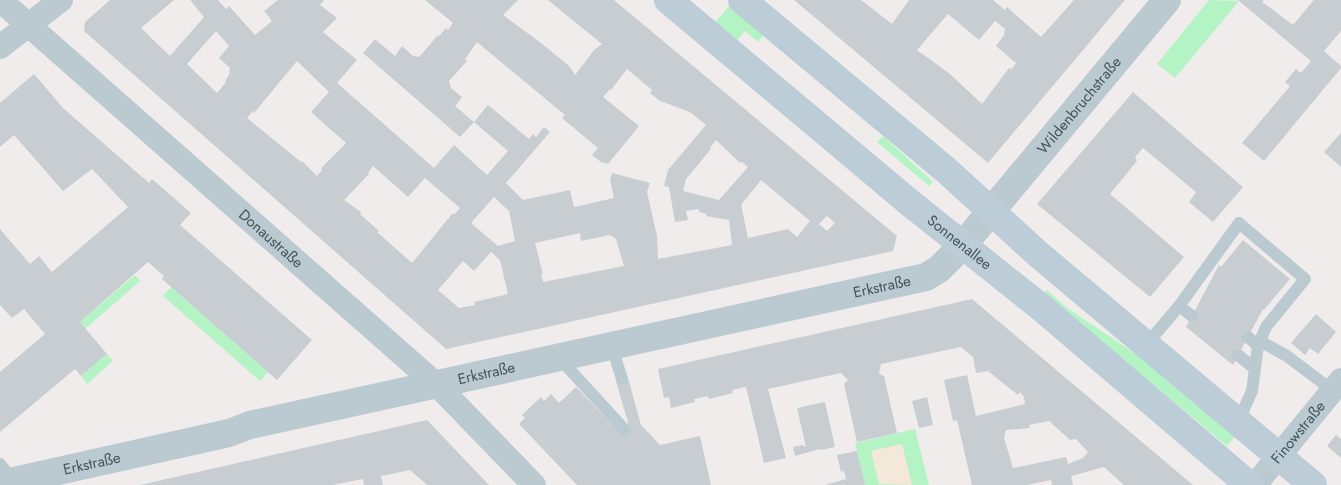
<svg xmlns="http://www.w3.org/2000/svg" width="1341" height="485" font-family="Jost,sans-serif">
	<style>
		.green { fill: #b4f4c4 }
		.sand { fill: #f4e8da }
		.building { fill: #c8cdd2; fill-rule: evenodd }
		.lines { fill: none; stroke-linecap: round; stroke-linejoin: round }
		.service { stroke: #bbcad1; stroke-width: 12 }
		.minor { stroke: #bbcad1; stroke-width: 24 }
		.tertiary { stroke: #bbcad1; stroke-width: 28 }
		.secondary { stroke: #bccdd8; stroke-width: 28 }
		.labels { text-anchor: middle; dominant-baseline: central; stroke-width: 4; stroke-linejoin: round; paint-order: stroke }
		.street-label { font-size: 15px; fill: #43535c; stroke: #fff }
	</style>
	<rect width="100%" height="100%" fill="#f0ecec"/>
	<!-- green -->
	<path class="green" d="M 1209,0 L 1239,1 L 1175,78 L 1157,64 Z
		M 731,4 L 765,33 L 758,42 L 745,31 L 735,43 L 713,25 Z
		M 883,136 L 933,182 L 929,186 L 877,142 Z
		M 135,275 L 140,281 L 85,329 L 80,322 Z
		M 171,287 L 268,372 L 260,381 L 163,296 Z
		M 1047,290 L 1066,307 L 1140,357 L 1235,436 L 1227,446 L 1043,294 Z
		M 107,354 L 113,361 L 87,384 L 81,376 Z
		M 915,429 L 929,485 L 865,485 L 855,443 Z"/>
	<!-- sand -->
	<path class="sand" d="M 902,444 L 912,485 L 879,484 L 871,451 Z"/>
	<!-- building -->
	<path class="building" d="M 110,0 L 174,0 L 141,28 L 170,56 L 204,17 L 190,0 L 218,0 L 226,9 L 229,6 L 255,35 L 272,21 L 264,11 L 278,0 L 324,0 L 320,5 L 337,18 L 323,32 L 357,60 L 337,83 L 434,168 L 454,145 L 487,175 L 508,151 L 474,122 L 488,105 L 529,139 L 533,134 L 536,137 L 544,127 L 550,132 L 506,183 L 523,200 L 570,190 L 574,207 L 614,198 L 610,180 L 612,173 L 650,183 L 647,192 L 657,236 L 658,259 L 732,245 L 729,220 L 706,216 L 707,214 L 699,212 L 699,209 L 686,211 L 688,220 L 675,222 L 669,187 L 664,186 L 668,170 L 706,125 L 690,112 L 660,101 L 650,93 L 652,90 L 627,69 L 611,90 L 610,89 L 603,97 L 639,126 L 608,164 L 601,162 L 592,155 L 598,148 L 562,118 L 565,115 L 477,42 L 465,59 L 467,61 L 449,81 L 451,88 L 462,97 L 455,106 L 474,122 L 460,137 L 363,53 L 375,39 L 395,56 L 402,46 L 413,56 L 419,57 L 438,35 L 439,36 L 446,28 L 448,30 L 453,23 L 425,0 L 518,0 L 503,15 L 541,43 L 569,66 L 575,75 L 595,49 L 602,44 L 548,0 L 614,0 L 897,236 L 893,251 L 446,349 L 84,31 L 85,22 ZM 216,31 L 229,46 L 219,58 L 230,68 L 229,75 L 225,81 L 226,82 L 217,93 L 187,64 ZM 297,61 L 329,92 L 311,112 L 346,143 L 321,168 L 322,170 L 317,176 L 302,161 L 301,162 L 247,118 L 253,111 L 254,113 ZM 716,140 L 740,163 L 742,162 L 748,167 L 719,200 L 683,191 L 686,179 L 711,149 L 710,148 ZM 373,166 L 408,197 L 425,178 L 460,208 L 455,214 L 452,214 L 412,263 L 377,232 L 379,231 L 360,214 L 361,212 L 344,200 L 369,174 L 368,173 ZM 761,180 L 810,221 L 797,237 L 788,229 L 748,238 L 741,205 ZM 494,197 L 509,211 L 515,241 L 498,246 L 471,223 ZM 827,216 L 835,223 L 827,231 L 819,224 ZM 580,233 L 581,241 L 610,235 L 616,239 L 624,266 L 543,282 L 541,274 L 543,274 L 535,243 ZM 491,252 L 500,260 L 508,294 L 474,302 L 475,305 L 459,308 L 438,290 L 463,261 L 474,271 Z
		M 794,0 L 861,0 L 892,24 L 909,0 L 993,0 L 1005,10 L 1007,7 L 1041,37 L 1074,0 L 1125,0 L 988,163 ZM 948,14 L 979,40 L 995,21 L 1005,29 L 1004,35 L 996,46 L 1016,63 L 1012,69 L 1009,68 L 982,104 L 950,74 L 917,50 Z
		M 1238,0 L 1264,0 L 1262,2 L 1269,7 L 1293,25 L 1314,0 L 1341,0 L 1341,31 L 1324,51 L 1341,66 L 1341,68 L 1264,161 L 1242,143 L 1290,86 L 1285,82 L 1296,69 L 1301,73 L 1311,61 Z
		M 34,74 L 63,108 L 149,183 L 152,179 L 191,213 L 180,225 L 312,340 L 277,380 L 162,279 L 164,276 L 148,262 L 80,322 L 107,354 L 81,376 L 75,369 L 0,432 L 0,372 L 45,334 L 24,309 L 12,318 L 0,305 L 0,229 L 30,264 L 39,256 L 52,272 L 128,207 L 92,169 L 63,191 L 14,135 L 0,147 L 0,103 Z
		M 1133,92 L 1243,187 L 1213,222 L 1189,202 L 1196,192 L 1143,148 L 1135,157 L 1137,161 L 1110,194 L 1184,257 L 1150,297 L 1037,204 Z
		M 1341,133 L 1341,167 L 1324,152 Z
		M 1243,240 L 1290,279 L 1264,310 L 1263,309 L 1233,365 L 1186,327 L 1219,265 L 1221,267 Z
		M 972,299 L 1193,485 L 1124,485 L 1104,467 L 1071,476 L 1073,485 L 1052,485 L 1051,480 L 1027,485 L 972,485 L 957,420 L 953,421 L 944,380 L 967,375 L 976,416 L 1025,404 L 1024,397 L 1020,392 L 1018,395 L 988,371 L 976,373 L 973,357 L 961,347 L 881,364 L 879,374 L 884,376 L 897,433 L 857,442 L 844,384 L 848,380 L 841,373 L 768,389 L 786,458 L 764,463 L 746,387 L 732,390 L 733,393 L 709,399 L 708,396 L 694,399 L 695,402 L 671,408 L 669,397 L 664,398 L 658,369 ZM 1049,421 L 1070,440 L 1076,439 L 1088,452 L 1083,458 L 1068,464 L 1066,457 L 1013,468 L 1004,438 L 1006,430 L 1030,428 L 1029,425 Z
		M 1316,314 L 1336,332 L 1318,354 L 1310,348 L 1305,355 L 1291,343 Z
		M 628,378 L 641,425 L 660,445 L 700,436 L 711,485 L 577,485 L 519,424 L 525,418 L 522,415 L 541,397 L 544,401 L 551,394 L 559,403 L 576,387 L 621,434 L 629,426 L 616,381 Z
		M 927,397 L 933,425 L 919,428 L 912,401 Z
		M 825,402 L 835,447 L 821,450 L 820,449 L 795,456 L 793,447 L 802,445 L 806,447 L 797,408 Z
		M 427,420 L 489,485 L 427,485 L 410,470 L 381,476 L 383,485 L 364,485 L 363,479 L 333,485 L 140,485 Z
		M 1336,435 L 1341,439 L 1341,458 L 1327,446 Z
		M 857,451 L 865,485 L 825,485 L 846,479 L 844,471 L 841,472 L 837,455 Z"/>
	<g class="lines">
		<!-- service -->
		<path class="service" d="M 1179,306 L 1192,316
			M 1248,337 L 1258,346
			M 1260,341 L 1287,356 L 1332,390
			M 1146,345 L 1179,306 L 1239,223 L 1305,279 L 1266,327 L 1258,346 L 1252,391 L 1238,422
			M 612,347 L 622,379
			M 1238,355 L 1254,368
			M 560,359 L 625,430
			M 0,464 L 14,481"/>
		<!-- minor -->
		<g class="minor">
			<path id="s1" d="M 0,0 L 437,385 L 534,485"/>
			<path d="M 0,47 L 61,0"/>
			<path id="s2" d="M 1255,485 L 1341,380"/>
		</g>
		<!-- tertiary -->
		<path class="tertiary" id="s3" d="M 0,484 L 229,433 L 250,425 L 926,277 L 939,269 L 963,245 L 1167,0"/>
		<!-- secondary -->
		<g class="secondary">
			<path id="s4" d="M 668,0 L 910,203 L 1043,309 L 1249,485"/>
			<path d="M 742,0 L 946,170 L 1038,254 L 1313,485"/>
		</g>
	</g>
	<g class="labels">
		<!-- street labels -->
		<g class="street-label">
			<text stroke="none"><textPath href="#s3" startOffset="1180">Wildenbruchstraße</textPath></text>
			<text stroke="none"><textPath href="#s1" startOffset="361">Donaustraße</textPath></text>
			<text stroke="none"><textPath href="#s4" startOffset="379">Sonnenallee</textPath></text>
			<text stroke="none"><textPath href="#s3" startOffset="904">Erkstraße</textPath></text>
			<text stroke="none"><textPath href="#s3" startOffset="499">Erkstraße</textPath></text>
			<text stroke="none"><textPath href="#s2" startOffset="68">Finowstraße</textPath></text>
			<text stroke="none"><textPath href="#s3" startOffset="94">Erkstraße</textPath></text>
		</g>
	</g>
</svg>
